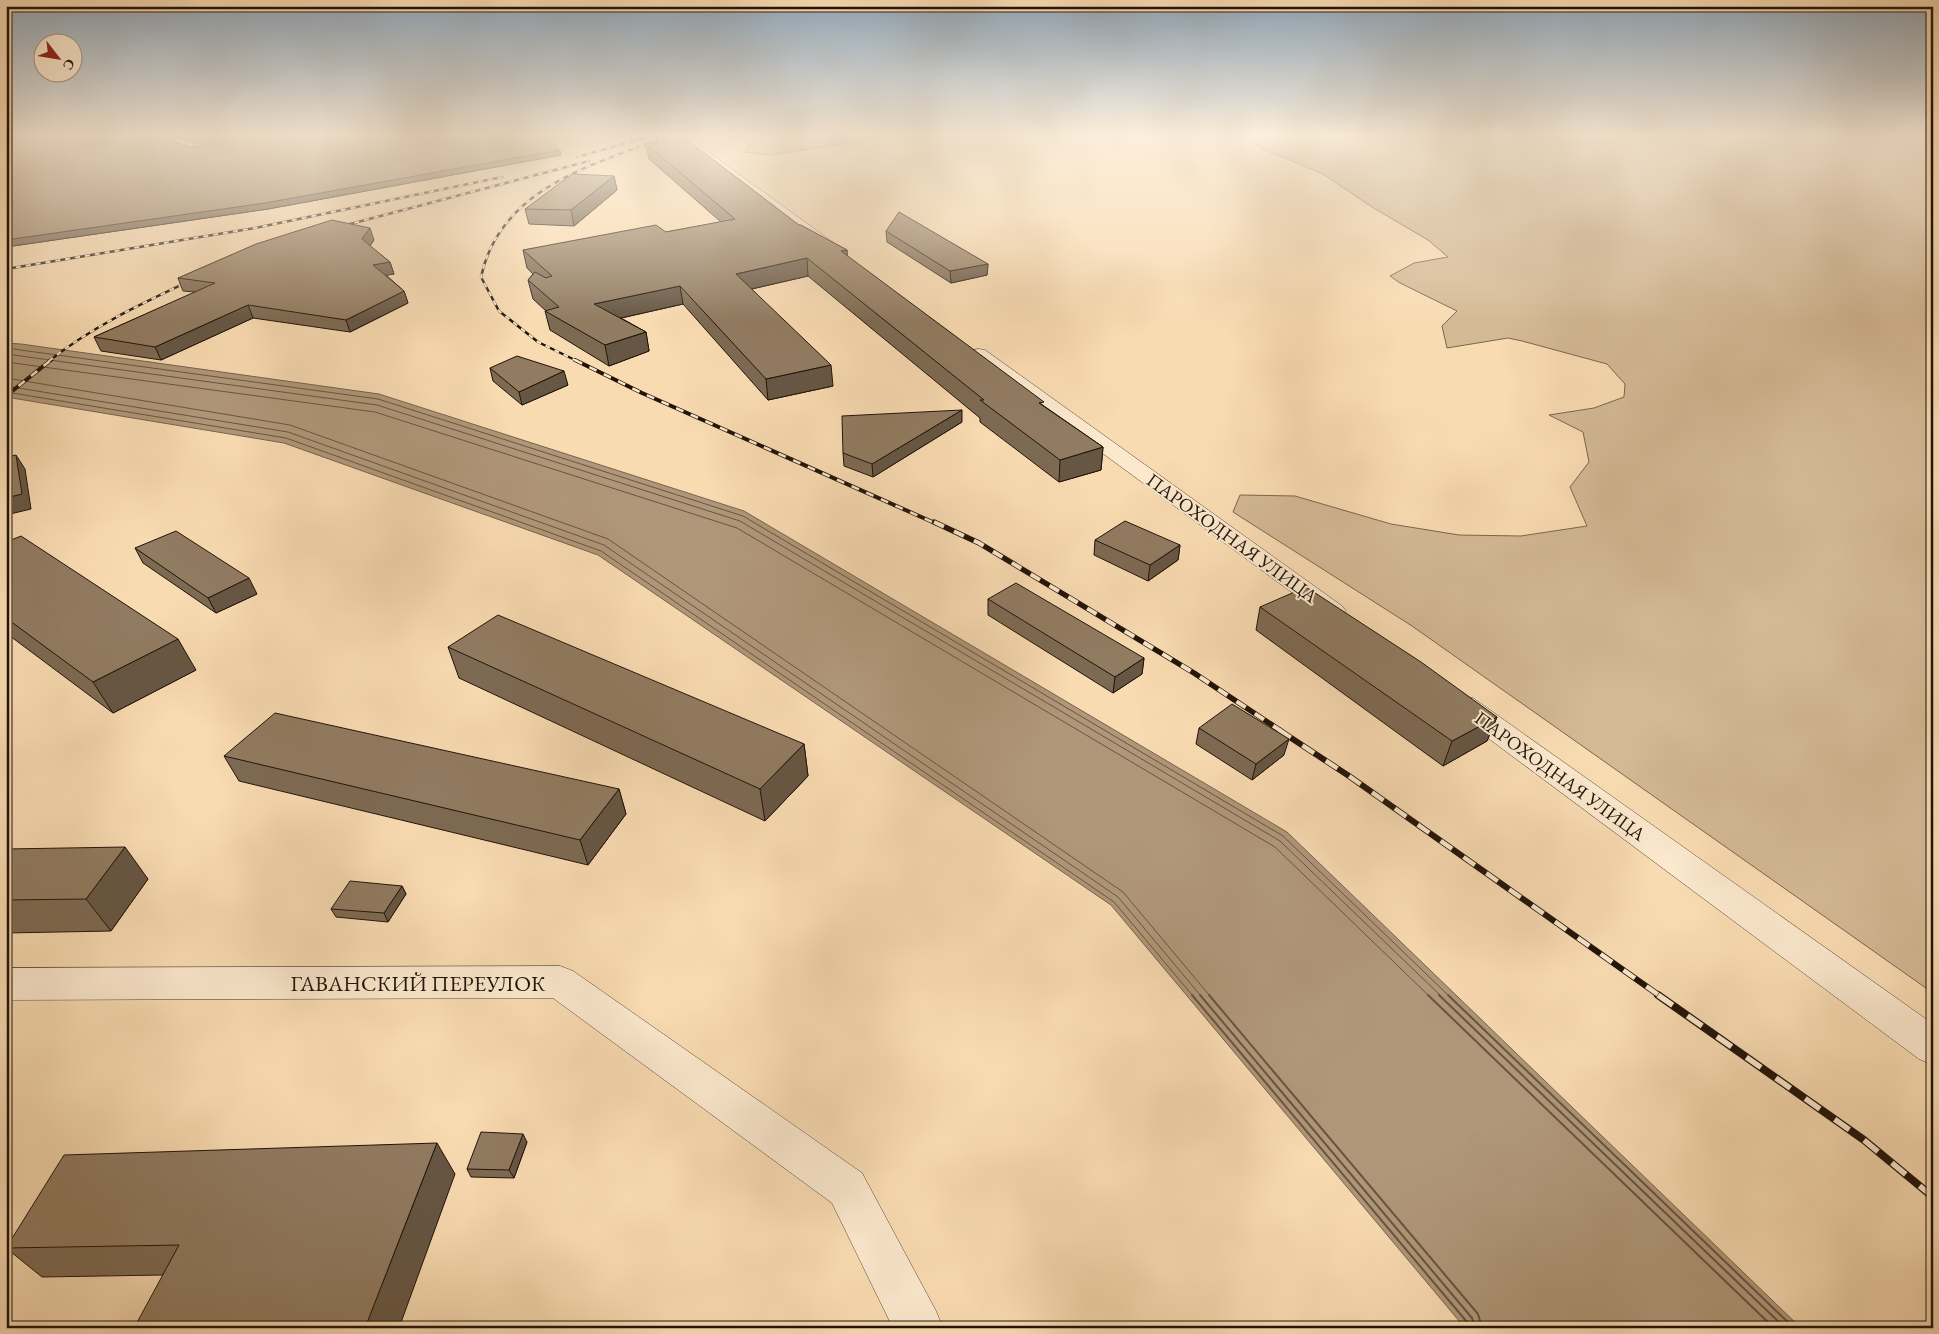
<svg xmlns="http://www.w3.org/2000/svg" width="1939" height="1334" font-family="'EB Garamond',serif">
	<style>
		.green { fill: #d4b995; stroke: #7a664f }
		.water { fill: #b09779; stroke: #77624c }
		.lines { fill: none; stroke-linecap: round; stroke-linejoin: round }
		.shore-far1 { stroke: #685541; stroke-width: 1 }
		.shore { stroke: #685541; stroke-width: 2 }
		.street-casing { stroke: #574533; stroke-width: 1 }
		.street { fill: #fbe8cd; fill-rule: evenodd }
		.rail-far4-casing { stroke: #211309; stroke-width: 2.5 }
		.rail-far3-casing { stroke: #211309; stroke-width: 4 }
		.rail-far2-casing { stroke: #211309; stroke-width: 5.5 }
		.rail-far1-casing { stroke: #211309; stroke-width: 6 }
		.rail-casing { stroke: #211309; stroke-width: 8 }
		.rail-far4 { stroke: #fbe8cd; stroke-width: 2; stroke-dasharray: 5; stroke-linecap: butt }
		.rail-far3 { stroke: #fbe8cd; stroke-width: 2.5; stroke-dasharray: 8; stroke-linecap: butt }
		.rail-far2 { stroke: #fbe8cd; stroke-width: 4; stroke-dasharray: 11; stroke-linecap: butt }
		.rail-far1 { stroke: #fbe8cd; stroke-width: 4.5; stroke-dasharray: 14; stroke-linecap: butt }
		.rail { stroke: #fbe8cd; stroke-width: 5.5; stroke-dasharray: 18; stroke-linecap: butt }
		.wall { fill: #7d6a53; stroke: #211309 }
		.shaded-wall { fill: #665644; stroke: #211309 }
		.building { fill: #917b61; stroke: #211309 }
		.labels { text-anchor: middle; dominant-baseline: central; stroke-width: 4; stroke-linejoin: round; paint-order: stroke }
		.street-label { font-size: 19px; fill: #211309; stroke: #fbe8cd }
		.near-street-label { font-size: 22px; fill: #211309; stroke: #fbe8cd }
	</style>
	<rect width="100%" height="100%" fill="#f9dbb2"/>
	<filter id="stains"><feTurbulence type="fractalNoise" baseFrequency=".004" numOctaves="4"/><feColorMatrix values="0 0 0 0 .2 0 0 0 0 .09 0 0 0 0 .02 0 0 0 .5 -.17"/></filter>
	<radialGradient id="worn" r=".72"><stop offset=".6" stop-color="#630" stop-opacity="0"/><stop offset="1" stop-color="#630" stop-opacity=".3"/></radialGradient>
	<!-- green -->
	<path class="green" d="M 732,135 L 873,135 L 877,138 L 772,155 L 745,152 L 749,146 L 744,141 Z
		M 1246,135 L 1933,135 L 1933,993 L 1412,626 L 1233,512 L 1240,495 L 1295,496 L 1391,524 L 1459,535 L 1521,536 L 1587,526 L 1570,487 L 1589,462 L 1583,432 L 1549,415 L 1594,408 L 1624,397 L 1625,384 L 1607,364 L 1522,341 L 1508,338 L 1447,348 L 1442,326 L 1457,311 L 1400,283 L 1390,276 L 1414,263 L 1448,257 L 1428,240 L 1372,207 L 1323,174 L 1258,147 L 1253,139 Z"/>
	<!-- water -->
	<path class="water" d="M 6,343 L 21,344 L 379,394 L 744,511 L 1287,832 L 1801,1328 L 1465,1328 L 1111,905 L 598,555 L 284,443 L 6,397 Z"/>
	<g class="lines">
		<!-- shore-far1 -->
		<path class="shore-far1" d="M 6,348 L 378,399 L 743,516 L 1283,836 L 1449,996
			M 6,354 L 377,405 L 740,521 L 1280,841 L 1441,996
			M 6,362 L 375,412 L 737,528 L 1275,847 L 1429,996
			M 6,378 L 290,425 L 608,539 L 1123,892 L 1210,996
			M 6,386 L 288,432 L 604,545 L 1118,897 L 1201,996
			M 6,392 L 286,438 L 601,551 L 1114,902 L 1193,996"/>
		<!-- shore -->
		<path class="shore" d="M 1192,995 L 1467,1322 L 1469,1328
			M 1200,995 L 1472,1318 L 1475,1328
			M 1209,995 L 1478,1314 L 1482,1328
			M 1428,995 L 1774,1328
			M 1439,995 L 1785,1328
			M 1448,995 L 1794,1328"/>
		<defs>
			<path id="street" d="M 152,135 L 167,135 L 202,147 L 204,149 L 202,151 L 194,151 L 153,137 Z
				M 673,135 L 685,135 L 838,246 L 836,249 L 826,249 Z
				M 979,349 L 985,350 L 1342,606 L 1346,611 L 1342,616 L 1333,619 L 1324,616 L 973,358 L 970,354 L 973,350 Z
				M 1463,696 L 1473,698 L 1933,1024 L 1933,1065 L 1919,1059 L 1453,712 L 1449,705 L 1453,698 Z
				M 560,966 L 573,971 L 862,1173 L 936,1311 L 943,1328 L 893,1328 L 832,1203 L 553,998 L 6,1000 L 6,968 Z"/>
		</defs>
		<!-- street casing -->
		<use href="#street" class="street-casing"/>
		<!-- street -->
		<use href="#street" class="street"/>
		<defs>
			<path id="rail-far4" d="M 639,147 L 677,135
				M 577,157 L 644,138
				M 335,228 L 589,161
				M 6,269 L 255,228 L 502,177
				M 49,361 C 93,326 143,303 194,279
				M 577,361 L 538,342 L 499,311 L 481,277 C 498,197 575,170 644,145"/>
			<path id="rail-far3" d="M 575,360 L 642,393 L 937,524
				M 6,396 L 51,360"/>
			<path id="rail-far2" d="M 934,522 L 979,543 L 1194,673 L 1281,731"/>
			<path id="rail-far1" d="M 1279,730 L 1349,776 L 1660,996"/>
			<path id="rail" d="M 1658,995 L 1864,1140 L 1933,1197"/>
		</defs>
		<!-- rail-far4 casing -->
		<use href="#rail-far4" class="rail-far4-casing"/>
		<!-- rail-far3 casing -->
		<use href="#rail-far3" class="rail-far3-casing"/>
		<!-- rail-far2 casing -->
		<use href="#rail-far2" class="rail-far2-casing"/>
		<!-- rail-far1 casing -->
		<use href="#rail-far1" class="rail-far1-casing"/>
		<!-- rail casing -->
		<use href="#rail" class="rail-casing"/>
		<!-- rail-far4 -->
		<use href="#rail-far4" class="rail-far4"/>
		<!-- rail-far3 -->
		<use href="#rail-far3" class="rail-far3"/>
		<!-- rail-far2 -->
		<use href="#rail-far2" class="rail-far2"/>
		<!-- rail-far1 -->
		<use href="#rail-far1" class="rail-far1"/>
		<!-- rail -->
		<use href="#rail" class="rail"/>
	</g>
	<!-- wall -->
	<path class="wall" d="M 172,135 L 545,135 L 561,155 L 268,209 L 6,247 L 6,138 L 191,147 L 200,147 L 202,145 Z
		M 646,144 L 799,225 L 847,250 L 847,256 L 1044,406 L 1103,447 L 1101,470 L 1059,482 L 980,422 L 980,418 L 808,276 L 752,289 L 833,386 L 768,400 L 683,304 L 621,318 L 646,332 L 649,351 L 609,366 L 550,330 L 545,311 L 546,311 L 533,299 L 528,280 L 533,274 L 527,268 L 523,250 L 666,232 L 721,222 L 649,159 Z
		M 614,176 L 617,190 L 574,226 L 529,224 L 525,209 Z
		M 886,231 L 988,264 L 987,275 L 951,283 L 887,242 Z
		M 374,240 L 370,246 L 390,262 L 394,274 L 386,275 L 404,291 L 408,303 L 350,332 L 253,318 L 161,360 L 101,351 L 94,337 L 195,292 L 183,291 L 178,278 Z
		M 490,368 L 568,385 L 522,405 L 493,381 Z
		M 962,422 L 873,477 L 844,466 L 843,453 Z
		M 1095,540 L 1180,545 L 1178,560 L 1148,581 L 1094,555 Z
		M 6,542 L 196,670 L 113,713 L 6,633 Z
		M 135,548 L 257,594 L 216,613 L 143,563 Z
		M 988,599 L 1144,658 L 1142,674 L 1113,693 L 988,615 Z
		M 1260,607 L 1497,717 L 1487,741 L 1443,766 L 1256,630 Z
		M 448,647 L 804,744 L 808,776 L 765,821 L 459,678 Z
		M 1199,728 L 1284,755 L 1252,780 L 1196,744 Z
		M 224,756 L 619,789 L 626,814 L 588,865 L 239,781 Z
		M 6,849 L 148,879 L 111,931 L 6,933 Z
		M 402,886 L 406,894 L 388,922 L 336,917 L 331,909 Z
		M 527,1142 L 514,1178 L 471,1177 L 467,1169 Z
		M 455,1174 L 163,1275 L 42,1277 L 6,1248 Z"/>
	<!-- shaded-wall -->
	<path class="shaded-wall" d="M 560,150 L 561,155 L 268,209 L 6,247 L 6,240 Z
		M 614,176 L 617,190 L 574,226 L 571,210 Z
		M 370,228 L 374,240 L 366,251 L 362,239 Z
		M 847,250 L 848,267 L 841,251 Z
		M 807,258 L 808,276 L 738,292 L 736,274 Z
		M 390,262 L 394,274 L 377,277 L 373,265 Z
		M 988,264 L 987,275 L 951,283 L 950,271 Z
		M 680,286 L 683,304 L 599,323 L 594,304 Z
		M 404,291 L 408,303 L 350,332 L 346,320 Z
		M 248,305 L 253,318 L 161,360 L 155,347 Z
		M 646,332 L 649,351 L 609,366 L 605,345 Z
		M 831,365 L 833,386 L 768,400 L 766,379 Z
		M 564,371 L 568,385 L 522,405 L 519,392 Z
		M 962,410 L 962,422 L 873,477 L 872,464 Z
		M 1103,447 L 1101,470 L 1059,482 L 1060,460 Z
		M 16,455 L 25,469 L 31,509 L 6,515 L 6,498 Z
		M 1180,545 L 1178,560 L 1148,581 L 1150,565 Z
		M 249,578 L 257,594 L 216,613 L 208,598 Z
		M 178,639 L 196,670 L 113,713 L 93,682 Z
		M 1144,658 L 1142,674 L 1113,693 L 1115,677 Z
		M 1497,717 L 1487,741 L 1443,766 L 1452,741 Z
		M 1289,739 L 1284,755 L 1252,780 L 1256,764 Z
		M 804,744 L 808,776 L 765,821 L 760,789 Z
		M 619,789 L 626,814 L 588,865 L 580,840 Z
		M 125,847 L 148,879 L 111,931 L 86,899 Z
		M 402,886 L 406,894 L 388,922 L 384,913 Z
		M 523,1134 L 527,1142 L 514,1178 L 509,1170 Z
		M 437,1143 L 455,1174 L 399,1328 L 365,1328 Z"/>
	<!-- building -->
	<path class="building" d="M 31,135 L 154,135 L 191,147 L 200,147 L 204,144 L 200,140 L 185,135 L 545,135 L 560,150 L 265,203 L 6,240 L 6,138 Z
		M 686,139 L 799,225 L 801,225 L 847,250 L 841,251 L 1044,402 L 1039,403 L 1103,447 L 1060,460 L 980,400 L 984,400 L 807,258 L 736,274 L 831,365 L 766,379 L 680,286 L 594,304 L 646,332 L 605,345 L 545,311 L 559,307 L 528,280 L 535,272 L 546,278 L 552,276 L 523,250 L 656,225 L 666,232 L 735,219 L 646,144 Z
		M 572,174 L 614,176 L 571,210 L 525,209 Z
		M 899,212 L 988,264 L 950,271 L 886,231 Z
		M 332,220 L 370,228 L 362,239 L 390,262 L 373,265 L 404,291 L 346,320 L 248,305 L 155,347 L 94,337 L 215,283 L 178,278 L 256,244 Z
		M 517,356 L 564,371 L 519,392 L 490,368 Z
		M 962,410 L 872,464 L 843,453 L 842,416 Z
		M 16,455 L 22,494 L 6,498 L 6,457 Z
		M 1125,521 L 1180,545 L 1150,565 L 1095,540 Z
		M 176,531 L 249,578 L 208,598 L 135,548 Z
		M 21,536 L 178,639 L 93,682 L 6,618 L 6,542 Z
		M 1016,583 L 1144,658 L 1115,677 L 988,599 Z
		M 1306,587 L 1421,662 L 1497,717 L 1452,741 L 1260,607 Z
		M 498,615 L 804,744 L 760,789 L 448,647 Z
		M 1232,704 L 1289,739 L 1256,764 L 1199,728 Z
		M 275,713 L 619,789 L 580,840 L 224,756 Z
		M 125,847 L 86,899 L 6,900 L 6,849 Z
		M 350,881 L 402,886 L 384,913 L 331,909 Z
		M 481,1132 L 523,1134 L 509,1170 L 467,1169 Z
		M 437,1143 L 365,1328 L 134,1328 L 179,1245 L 6,1248 L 64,1155 Z"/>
	<!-- sky -->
	<linearGradient id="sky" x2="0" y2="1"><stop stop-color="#91a8bc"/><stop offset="0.42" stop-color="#fcefdc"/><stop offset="1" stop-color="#fcefdc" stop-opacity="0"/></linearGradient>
	<rect width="1939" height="321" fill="url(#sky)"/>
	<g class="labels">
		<!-- street labels -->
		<g class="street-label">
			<text transform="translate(1232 538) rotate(36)">ПАРОХОДНАЯ УЛИЦА</text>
			<text transform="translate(1560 776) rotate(36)">ПАРОХОДНАЯ УЛИЦА</text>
		</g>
		<!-- near-street labels -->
		<g class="near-street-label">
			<text x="418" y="983">ГАВАНСКИЙ ПЕРЕУЛОК</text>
		</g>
	</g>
	<!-- margin -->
	<rect width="1939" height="1334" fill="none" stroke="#f9dbb2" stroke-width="25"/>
	<rect x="8" y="8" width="1924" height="1319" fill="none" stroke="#211309" stroke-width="2.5"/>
	<rect x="12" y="12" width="1914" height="1309" fill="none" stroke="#211309"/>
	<!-- north arrow -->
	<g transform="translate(58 58) rotate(121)"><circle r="24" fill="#fbe8cd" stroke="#a4937f"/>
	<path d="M0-4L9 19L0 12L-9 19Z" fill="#8f2418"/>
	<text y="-8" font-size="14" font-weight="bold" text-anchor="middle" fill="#211309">С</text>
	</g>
	<rect width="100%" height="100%" filter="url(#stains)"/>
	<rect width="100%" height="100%" fill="url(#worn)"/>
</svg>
